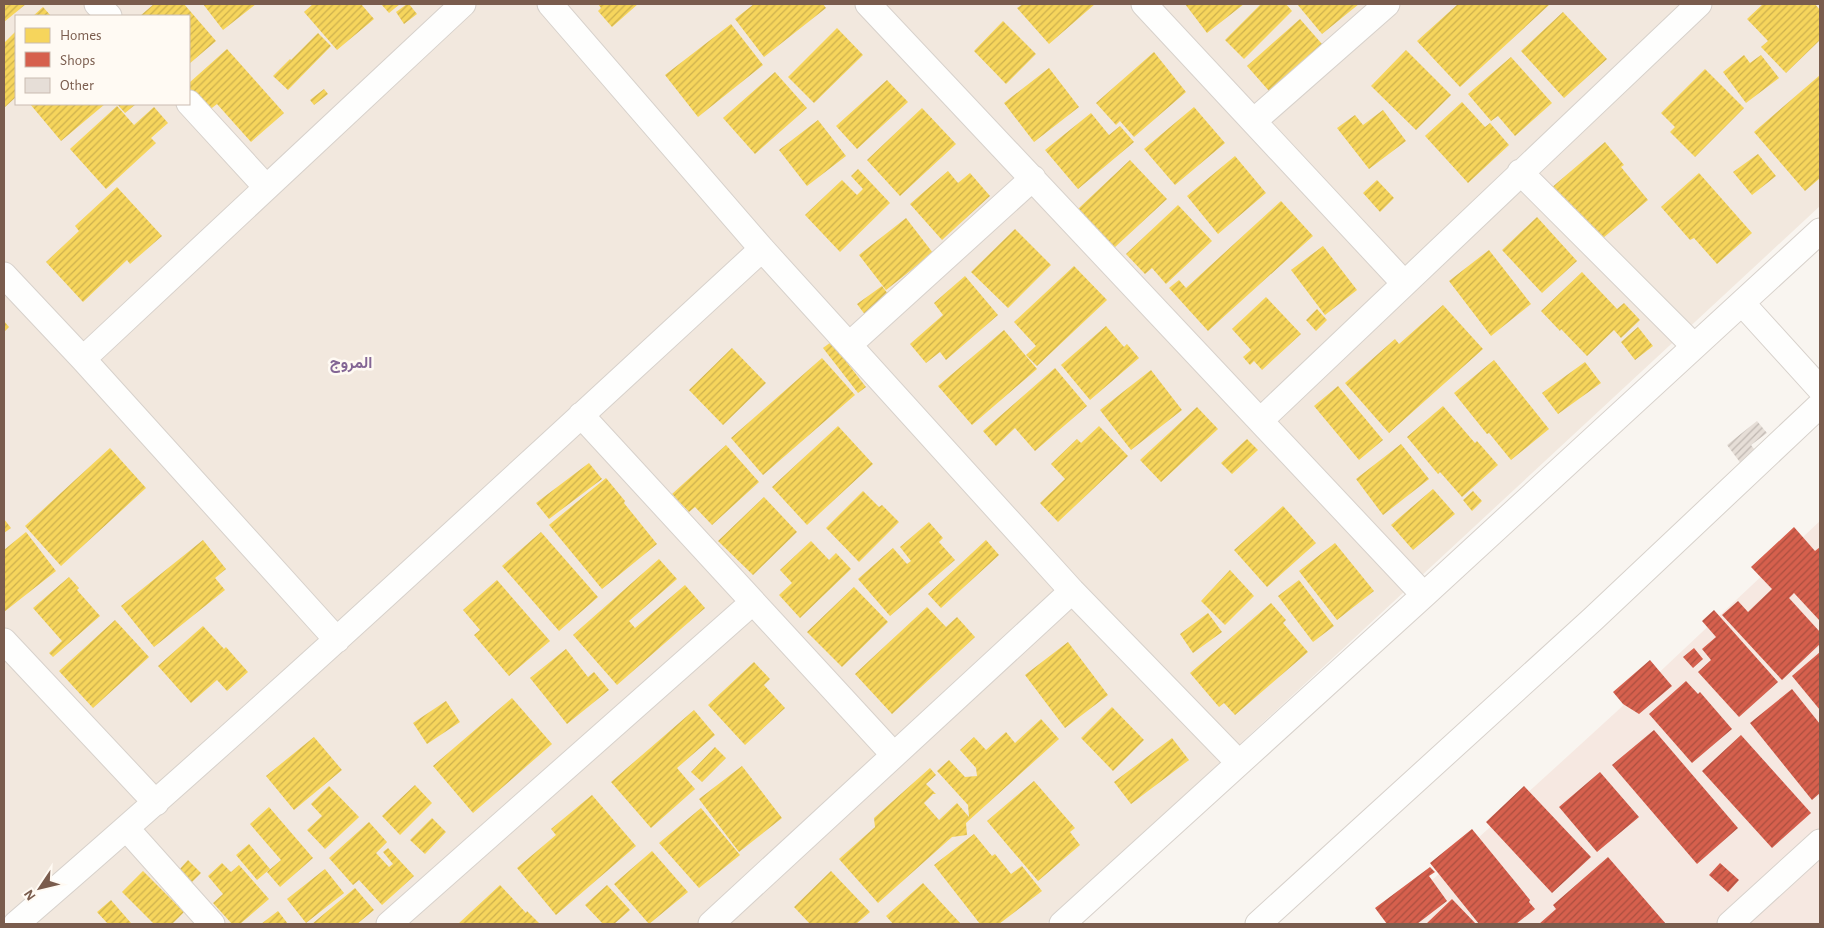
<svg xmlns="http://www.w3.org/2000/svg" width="1824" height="928" font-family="'Alegreya Sans',Vazirmatn,sans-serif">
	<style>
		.residential { fill: #f2e8de; fill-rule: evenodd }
		.commercial { fill: #f6e8e1 }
		.homes { fill: url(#homes-hatch) }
		.shops { fill: url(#shops-hatch) }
		.building { fill: url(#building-hatch) }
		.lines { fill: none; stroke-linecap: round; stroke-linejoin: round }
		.minor-casing { stroke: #d7d1cb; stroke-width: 27 }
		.minor { stroke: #fefefd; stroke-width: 25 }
		.labels { text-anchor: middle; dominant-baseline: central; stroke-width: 5; stroke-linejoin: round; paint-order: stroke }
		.neighbourhood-label { font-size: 16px; font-weight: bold; fill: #846695; stroke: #fffaf3 }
	</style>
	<defs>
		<pattern id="homes-hatch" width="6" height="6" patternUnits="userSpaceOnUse" patternTransform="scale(1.25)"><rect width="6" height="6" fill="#f6d55c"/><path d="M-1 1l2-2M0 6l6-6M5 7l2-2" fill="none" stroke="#ccb04e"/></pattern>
		<pattern id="shops-hatch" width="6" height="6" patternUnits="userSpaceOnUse" patternTransform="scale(1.25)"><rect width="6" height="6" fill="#d6604d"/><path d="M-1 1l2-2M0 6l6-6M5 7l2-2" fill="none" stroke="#aa4f40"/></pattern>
		<pattern id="building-hatch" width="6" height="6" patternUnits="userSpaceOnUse" patternTransform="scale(1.25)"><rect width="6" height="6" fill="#e6ded7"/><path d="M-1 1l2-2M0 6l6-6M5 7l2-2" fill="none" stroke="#bfb7b1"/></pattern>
	</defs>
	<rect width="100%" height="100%" fill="#f9f5f0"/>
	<!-- residential -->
	<path class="residential" d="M 4,4 L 1820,4 L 1820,206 L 1046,924 L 4,924 ZM 16,16 L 189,16 L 189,104 L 16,104 Z"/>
	<!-- commercial -->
	<path class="commercial" d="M 1820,521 L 1820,924 L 1384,924 L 1650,681 Z"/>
	<!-- homes -->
	<path class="homes" d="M 4,4 L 26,4 L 4,22 Z
		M 154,4 L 184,4 L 216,41 L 189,64 L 189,16 L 140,16 Z
		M 203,4 L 256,4 L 223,30 Z
		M 313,4 L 361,4 L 374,19 L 337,50 L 304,12 Z
		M 381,4 L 400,4 L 389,13 Z
		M 407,4 L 409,4 L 417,14 L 404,24 L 396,12 Z
		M 598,4 L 638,4 L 612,27 L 598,11 L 601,8 Z
		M 754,4 L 823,4 L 826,8 L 764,57 L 735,19 Z
		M 1023,4 L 1095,4 L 1049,44 L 1017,8 Z
		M 1185,4 L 1244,4 L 1207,33 Z
		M 1261,4 L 1286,4 L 1292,11 L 1244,59 L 1225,40 Z
		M 1297,4 L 1359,4 L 1322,34 Z
		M 1458,4 L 1462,5 L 1464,4 L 1549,5 L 1460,87 L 1417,41 Z
		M 1763,4 L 1815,4 L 1820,10 L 1820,40 L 1786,73 L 1761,47 L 1768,41 L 1747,19 Z
		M 43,7 L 51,16 L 33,16 Z
		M 1563,12 L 1607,59 L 1564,98 L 1521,51 Z
		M 1300,19 L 1322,44 L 1269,91 L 1247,66 Z
		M 1003,21 L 1036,54 L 1006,84 L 974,51 Z
		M 731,24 L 763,65 L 698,117 L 665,75 Z
		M 837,28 L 863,55 L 814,103 L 788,77 Z
		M 16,31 L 16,97 L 4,108 L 4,43 Z
		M 318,33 L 331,46 L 288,90 L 273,76 L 290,59 L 291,60 Z
		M 227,49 L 284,113 L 251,142 L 217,104 L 208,111 L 189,89 L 189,83 Z
		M 1406,50 L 1451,95 L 1416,130 L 1371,86 Z
		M 1154,52 L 1186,92 L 1134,137 L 1120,121 L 1116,125 L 1096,103 Z
		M 1744,55 L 1750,63 L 1761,55 L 1779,78 L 1746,103 L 1723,72 Z
		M 1511,57 L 1552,103 L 1515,136 L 1498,116 L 1491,121 L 1468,94 Z
		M 1049,68 L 1079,107 L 1034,142 L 1004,103 Z
		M 1705,69 L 1744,108 L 1695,157 L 1670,132 L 1675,127 L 1661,113 Z
		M 775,72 L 807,108 L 755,154 L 723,118 Z
		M 1820,75 L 1820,178 L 1805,191 L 1754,132 Z
		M 887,80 L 908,102 L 857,149 L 836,126 Z
		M 324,89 L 328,94 L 314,105 L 310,100 Z
		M 1462,102 L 1485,127 L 1490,123 L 1509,145 L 1468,183 L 1425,136 Z
		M 30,104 L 105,104 L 61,141 Z
		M 117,104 L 136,104 L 125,113 Z
		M 117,106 L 134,125 L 154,107 L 168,123 L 151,138 L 156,143 L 106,189 L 70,149 Z
		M 1194,107 L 1225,143 L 1175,185 L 1144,149 Z
		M 922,108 L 956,144 L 900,196 L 867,160 Z
		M 1383,110 L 1406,141 L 1369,169 L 1337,128 L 1355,115 L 1363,125 Z
		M 1091,113 L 1109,135 L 1120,126 L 1134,142 L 1078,189 L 1045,150 Z
		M 818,120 L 846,156 L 807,186 L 779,150 Z
		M 1605,142 L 1624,165 L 1621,167 L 1648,200 L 1596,244 L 1550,189 Z
		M 1758,154 L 1776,176 L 1752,195 L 1733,172 Z
		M 1235,156 L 1266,193 L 1218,234 L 1187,196 Z
		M 1130,160 L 1167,199 L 1114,248 L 1078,209 Z
		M 858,169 L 890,203 L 840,252 L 805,215 L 842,180 L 857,195 L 863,189 L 851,176 Z
		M 948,171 L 958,183 L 970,173 L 990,196 L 942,240 L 910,204 Z
		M 1699,173 L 1752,233 L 1717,264 L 1694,238 L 1690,240 L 1661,207 Z
		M 1377,180 L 1394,198 L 1380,212 L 1363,193 Z
		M 117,187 L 162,236 L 130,264 L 127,260 L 83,302 L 46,262 L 79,231 L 75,226 Z
		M 1281,201 L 1313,236 L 1208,331 L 1169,288 L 1179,280 L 1186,288 Z
		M 1178,205 L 1212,241 L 1166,284 L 1152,268 L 1145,274 L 1126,254 Z
		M 1537,217 L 1577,261 L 1542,293 L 1502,250 Z
		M 906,218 L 933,253 L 886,290 L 859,255 Z
		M 1015,229 L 1051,265 L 1008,308 L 971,272 Z
		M 1323,246 L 1357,290 L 1325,315 L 1291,270 Z
		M 1489,250 L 1531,304 L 1491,336 L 1449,281 Z
		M 1074,266 L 1107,300 L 1037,366 L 1026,355 L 1036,346 L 1014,322 Z
		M 1582,272 L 1617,309 L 1624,303 L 1640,320 L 1621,338 L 1614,330 L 1587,356 L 1561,329 L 1560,331 L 1541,311 Z
		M 965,276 L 998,315 L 946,360 L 940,352 L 926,363 L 910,344 L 943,315 L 934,303 Z
		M 882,286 L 891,298 L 866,316 L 857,304 Z
		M 1266,297 L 1301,334 L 1262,370 L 1254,361 L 1250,365 L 1243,357 L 1251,350 L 1232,329 Z
		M 1443,305 L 1483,349 L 1389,433 L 1345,383 L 1395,339 L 1399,344 Z
		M 1317,309 L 1327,320 L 1316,331 L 1306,320 Z
		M 4,321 L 9,327 L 4,332 Z
		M 1106,326 L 1124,347 L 1127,344 L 1139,358 L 1090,400 L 1061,365 Z
		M 1638,327 L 1653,346 L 1635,360 L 1621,342 Z
		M 1004,330 L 1037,369 L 972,425 L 938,386 Z
		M 831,342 L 866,387 L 858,393 L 823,348 Z
		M 732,348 L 766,383 L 723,425 L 689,390 Z
		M 822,358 L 855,395 L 763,475 L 731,438 Z
		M 1494,360 L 1549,429 L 1511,460 L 1489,433 L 1487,434 L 1454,393 Z
		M 1585,362 L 1601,383 L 1558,414 L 1542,393 Z
		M 1055,368 L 1087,406 L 1035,451 L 1015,428 L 996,446 L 983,431 Z
		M 1151,370 L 1182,410 L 1131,450 L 1100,410 Z
		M 1338,386 L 1383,440 L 1359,460 L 1314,406 Z
		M 1443,406 L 1475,443 L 1477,441 L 1498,465 L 1462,497 L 1440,472 L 1438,474 L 1407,437 Z
		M 1197,407 L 1218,429 L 1161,482 L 1140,460 Z
		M 838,426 L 873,464 L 807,525 L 772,487 Z
		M 1099,426 L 1128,456 L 1058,522 L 1040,503 L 1065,479 L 1051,464 L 1077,439 L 1081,443 Z
		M 1247,439 L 1258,450 L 1232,474 L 1221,463 Z
		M 1401,444 L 1429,479 L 1383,515 L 1356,479 Z
		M 726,445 L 759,482 L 712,525 L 695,507 L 689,512 L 672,494 Z
		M 110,448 L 146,488 L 61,566 L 25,526 Z
		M 589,463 L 602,479 L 549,519 L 536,503 Z
		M 606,478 L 625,501 L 624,503 L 657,544 L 602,589 L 549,525 Z
		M 1433,489 L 1455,514 L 1413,550 L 1391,525 Z
		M 863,491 L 879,507 L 882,505 L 899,522 L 859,562 L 826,528 Z
		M 1473,491 L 1482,501 L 1472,511 L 1463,500 Z
		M 764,497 L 797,532 L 753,575 L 718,541 Z
		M 1283,506 L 1316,543 L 1267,587 L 1234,550 Z
		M 4,519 L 11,528 L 4,533 Z
		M 929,522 L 943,538 L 939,542 L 955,560 L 890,616 L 858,579 L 893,548 L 907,564 L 911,561 L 900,547 Z
		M 26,532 L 56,571 L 4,612 L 4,550 Z
		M 541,532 L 598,597 L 559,631 L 502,566 Z
		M 203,540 L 226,569 L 215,578 L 225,590 L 154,647 L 121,606 Z
		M 986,540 L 999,555 L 941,608 L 928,594 Z
		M 811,541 L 829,560 L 836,553 L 851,569 L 800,618 L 779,595 L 792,583 L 780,570 Z
		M 1335,543 L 1374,591 L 1337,620 L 1299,571 Z
		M 659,559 L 677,579 L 629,621 L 635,628 L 685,585 L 705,608 L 617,685 L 573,635 Z
		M 1230,570 L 1254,596 L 1225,625 L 1201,601 Z
		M 69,577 L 79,588 L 77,590 L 100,616 L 53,657 L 49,653 L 62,641 L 33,608 Z
		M 497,580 L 550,641 L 509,676 L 474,635 L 480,630 L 463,610 Z
		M 1299,580 L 1334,626 L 1313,642 L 1278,596 Z
		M 854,587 L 888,622 L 842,667 L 807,632 Z
		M 1271,603 L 1286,620 L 1283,623 L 1308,652 L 1235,715 L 1224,703 L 1219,707 L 1190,673 Z
		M 927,607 L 946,627 L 957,617 L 975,637 L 892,714 L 855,674 Z
		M 1208,613 L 1222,632 L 1193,653 L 1180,634 Z
		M 115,620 L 149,657 L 93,708 L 59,671 Z
		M 203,626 L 224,649 L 226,647 L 248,672 L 227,691 L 217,680 L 191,703 L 158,666 Z
		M 1068,642 L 1108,695 L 1065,728 L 1025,675 Z
		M 566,649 L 588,677 L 594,672 L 609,690 L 567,724 L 530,678 Z
		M 754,662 L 770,679 L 764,685 L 785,708 L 745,745 L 708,705 Z
		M 512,698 L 552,744 L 473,813 L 433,766 Z
		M 446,701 L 460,722 L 427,744 L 413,723 Z
		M 1112,707 L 1144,740 L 1113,771 L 1081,738 Z
		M 694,710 L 715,735 L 677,768 L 695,789 L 651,828 L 611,782 Z
		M 1041,719 L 1059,739 L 966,823 L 967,835 L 952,837 L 878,903 L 839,859 L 875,827 L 874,818 L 930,768 L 936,775 L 926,784 L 936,794 L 933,794 L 924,803 L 939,820 L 957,803 L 969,817 L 968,805 L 937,771 L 949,760 L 965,777 L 977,776 L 976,768 L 960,750 L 974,737 L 986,750 L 1006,732 L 1015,743 Z
		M 314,737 L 342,770 L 294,810 L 266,776 Z
		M 1172,738 L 1189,760 L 1131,804 L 1114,782 Z
		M 715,747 L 726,758 L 702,782 L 691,772 Z
		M 742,766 L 782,818 L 739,852 L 699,799 Z
		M 1034,781 L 1075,828 L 1070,832 L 1080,845 L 1038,881 L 987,821 Z
		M 415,785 L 432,803 L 400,835 L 382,816 Z
		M 329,786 L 359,817 L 325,849 L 307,830 L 322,816 L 311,804 Z
		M 592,795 L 636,846 L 556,915 L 517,868 L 556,835 L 551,829 Z
		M 269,807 L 313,858 L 280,887 L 267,872 L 281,860 L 250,824 Z
		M 701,808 L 740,855 L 699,888 L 659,843 Z
		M 432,818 L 446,832 L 425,854 L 410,840 Z
		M 369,822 L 387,842 L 376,853 L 389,867 L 393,864 L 383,852 L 388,848 L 414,876 L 382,905 L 359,880 L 353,885 L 329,858 Z
		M 974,834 L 992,856 L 995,854 L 1011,874 L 1022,866 L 1042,891 L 999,924 L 980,924 L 934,865 Z
		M 249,844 L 270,869 L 257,880 L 236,855 Z
		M 652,851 L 688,892 L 649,924 L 614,884 Z
		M 188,860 L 201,873 L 191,883 L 178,871 Z
		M 222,863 L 231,872 L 239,865 L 269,899 L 240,924 L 232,924 L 213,903 L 223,894 L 208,876 Z
		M 325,869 L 344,893 L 306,923 L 287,899 Z
		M 143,871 L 184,912 L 172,924 L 154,924 L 122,892 Z
		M 831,871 L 870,912 L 856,924 L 810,924 L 794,907 Z
		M 923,883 L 961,924 L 893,924 L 886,916 Z
		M 500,885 L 526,913 L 527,911 L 540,924 L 458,924 Z
		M 607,885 L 630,910 L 614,924 L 603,924 L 585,905 Z
		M 355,888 L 374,910 L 357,924 L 312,924 Z
		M 111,900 L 131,923 L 129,924 L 108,924 L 97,912 Z
		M 278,911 L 288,924 L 261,924 Z"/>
	<!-- shops -->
	<path class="shops" d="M 1794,527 L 1815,551 L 1820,547 L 1820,621 L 1794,593 L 1789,598 L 1820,632 L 1820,644 L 1782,680 L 1722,615 L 1738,601 L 1748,612 L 1772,589 L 1751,567 Z
		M 1714,610 L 1778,682 L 1739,717 L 1698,672 L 1711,660 L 1702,649 L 1716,637 L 1702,621 Z
		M 1694,648 L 1703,659 L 1693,668 L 1683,657 Z
		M 1820,652 L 1820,710 L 1792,676 Z
		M 1650,660 L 1672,686 L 1639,714 L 1623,704 L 1613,692 Z
		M 1686,681 L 1698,694 L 1700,692 L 1732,729 L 1692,763 L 1649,714 Z
		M 1792,689 L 1820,724 L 1820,793 L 1812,800 L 1750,723 Z
		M 1654,730 L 1738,828 L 1697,864 L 1612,765 Z
		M 1741,735 L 1811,813 L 1772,848 L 1702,771 Z
		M 1600,772 L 1639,817 L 1597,852 L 1559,807 Z
		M 1524,786 L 1591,857 L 1552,893 L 1486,822 Z
		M 1472,829 L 1530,900 L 1529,902 L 1535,909 L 1516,924 L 1479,924 L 1430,863 Z
		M 1608,857 L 1666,924 L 1539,924 L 1556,909 L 1553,905 Z
		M 1720,863 L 1739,880 L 1728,892 L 1709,875 Z
		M 1430,867 L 1435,872 L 1429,876 L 1447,901 L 1417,924 L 1387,924 L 1375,908 Z
		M 1452,899 L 1476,924 L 1426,924 Z"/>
	<!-- building -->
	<path class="building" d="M 1757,421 L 1767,433 L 1751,445 L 1757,453 L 1742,465 L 1727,445 Z"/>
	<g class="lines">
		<defs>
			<path id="minor" d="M 97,4 L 109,16
				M 550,4 L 762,249 L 1072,591 L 1239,763
				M 868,4 L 1424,595
				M 1144,4 L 1404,283
				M 189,103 L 266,187
				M 1254,121 L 1387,4
				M 1520,172 L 1694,346
				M 4,275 L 83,359 L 337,640
				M 1742,303 L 1820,389
				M 849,345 L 1033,178
				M 83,359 L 463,4
				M 581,415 L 894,755
				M 1261,420 L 1699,4
				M 4,641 L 156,803
				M 127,829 L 212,924
				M 16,924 C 270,705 515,476 762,249
				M 389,924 L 753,602
				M 711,924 L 1072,591
				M 1062,924 L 1424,595 L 1820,231
				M 1258,924 L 1593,619 L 1820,405
				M 1730,924 L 1820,842"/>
		</defs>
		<!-- minor casing -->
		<use href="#minor" class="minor-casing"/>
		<!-- minor -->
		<use href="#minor" class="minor"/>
	</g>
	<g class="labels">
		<!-- neighbourhood labels -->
		<g class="neighbourhood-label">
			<text x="351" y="363">المروج</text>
		</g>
	</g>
	<!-- border -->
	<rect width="1824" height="928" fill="none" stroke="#7a5c4d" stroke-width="10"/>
	<!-- legend -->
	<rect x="15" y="15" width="175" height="90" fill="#fffaf3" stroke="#cabbb1"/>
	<rect x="25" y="28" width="25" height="15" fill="#f6d55c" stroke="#cabbb1"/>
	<text x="60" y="40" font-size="15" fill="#7a5c4d">Homes</text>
	<rect x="25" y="52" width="25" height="15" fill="#d6604d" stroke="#cabbb1"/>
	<text x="60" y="65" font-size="15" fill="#7a5c4d">Shops</text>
	<rect x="25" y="78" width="25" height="15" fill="#e6ded7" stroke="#cabbb1"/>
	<text x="60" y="90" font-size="15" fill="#7a5c4d">Other</text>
	<!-- north arrow -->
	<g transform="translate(40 888) rotate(235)" stroke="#fffaf3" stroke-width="4" paint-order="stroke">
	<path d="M0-4L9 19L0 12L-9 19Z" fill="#7a5c4d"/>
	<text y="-8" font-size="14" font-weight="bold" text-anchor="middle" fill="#7a5c4d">N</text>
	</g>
</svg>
